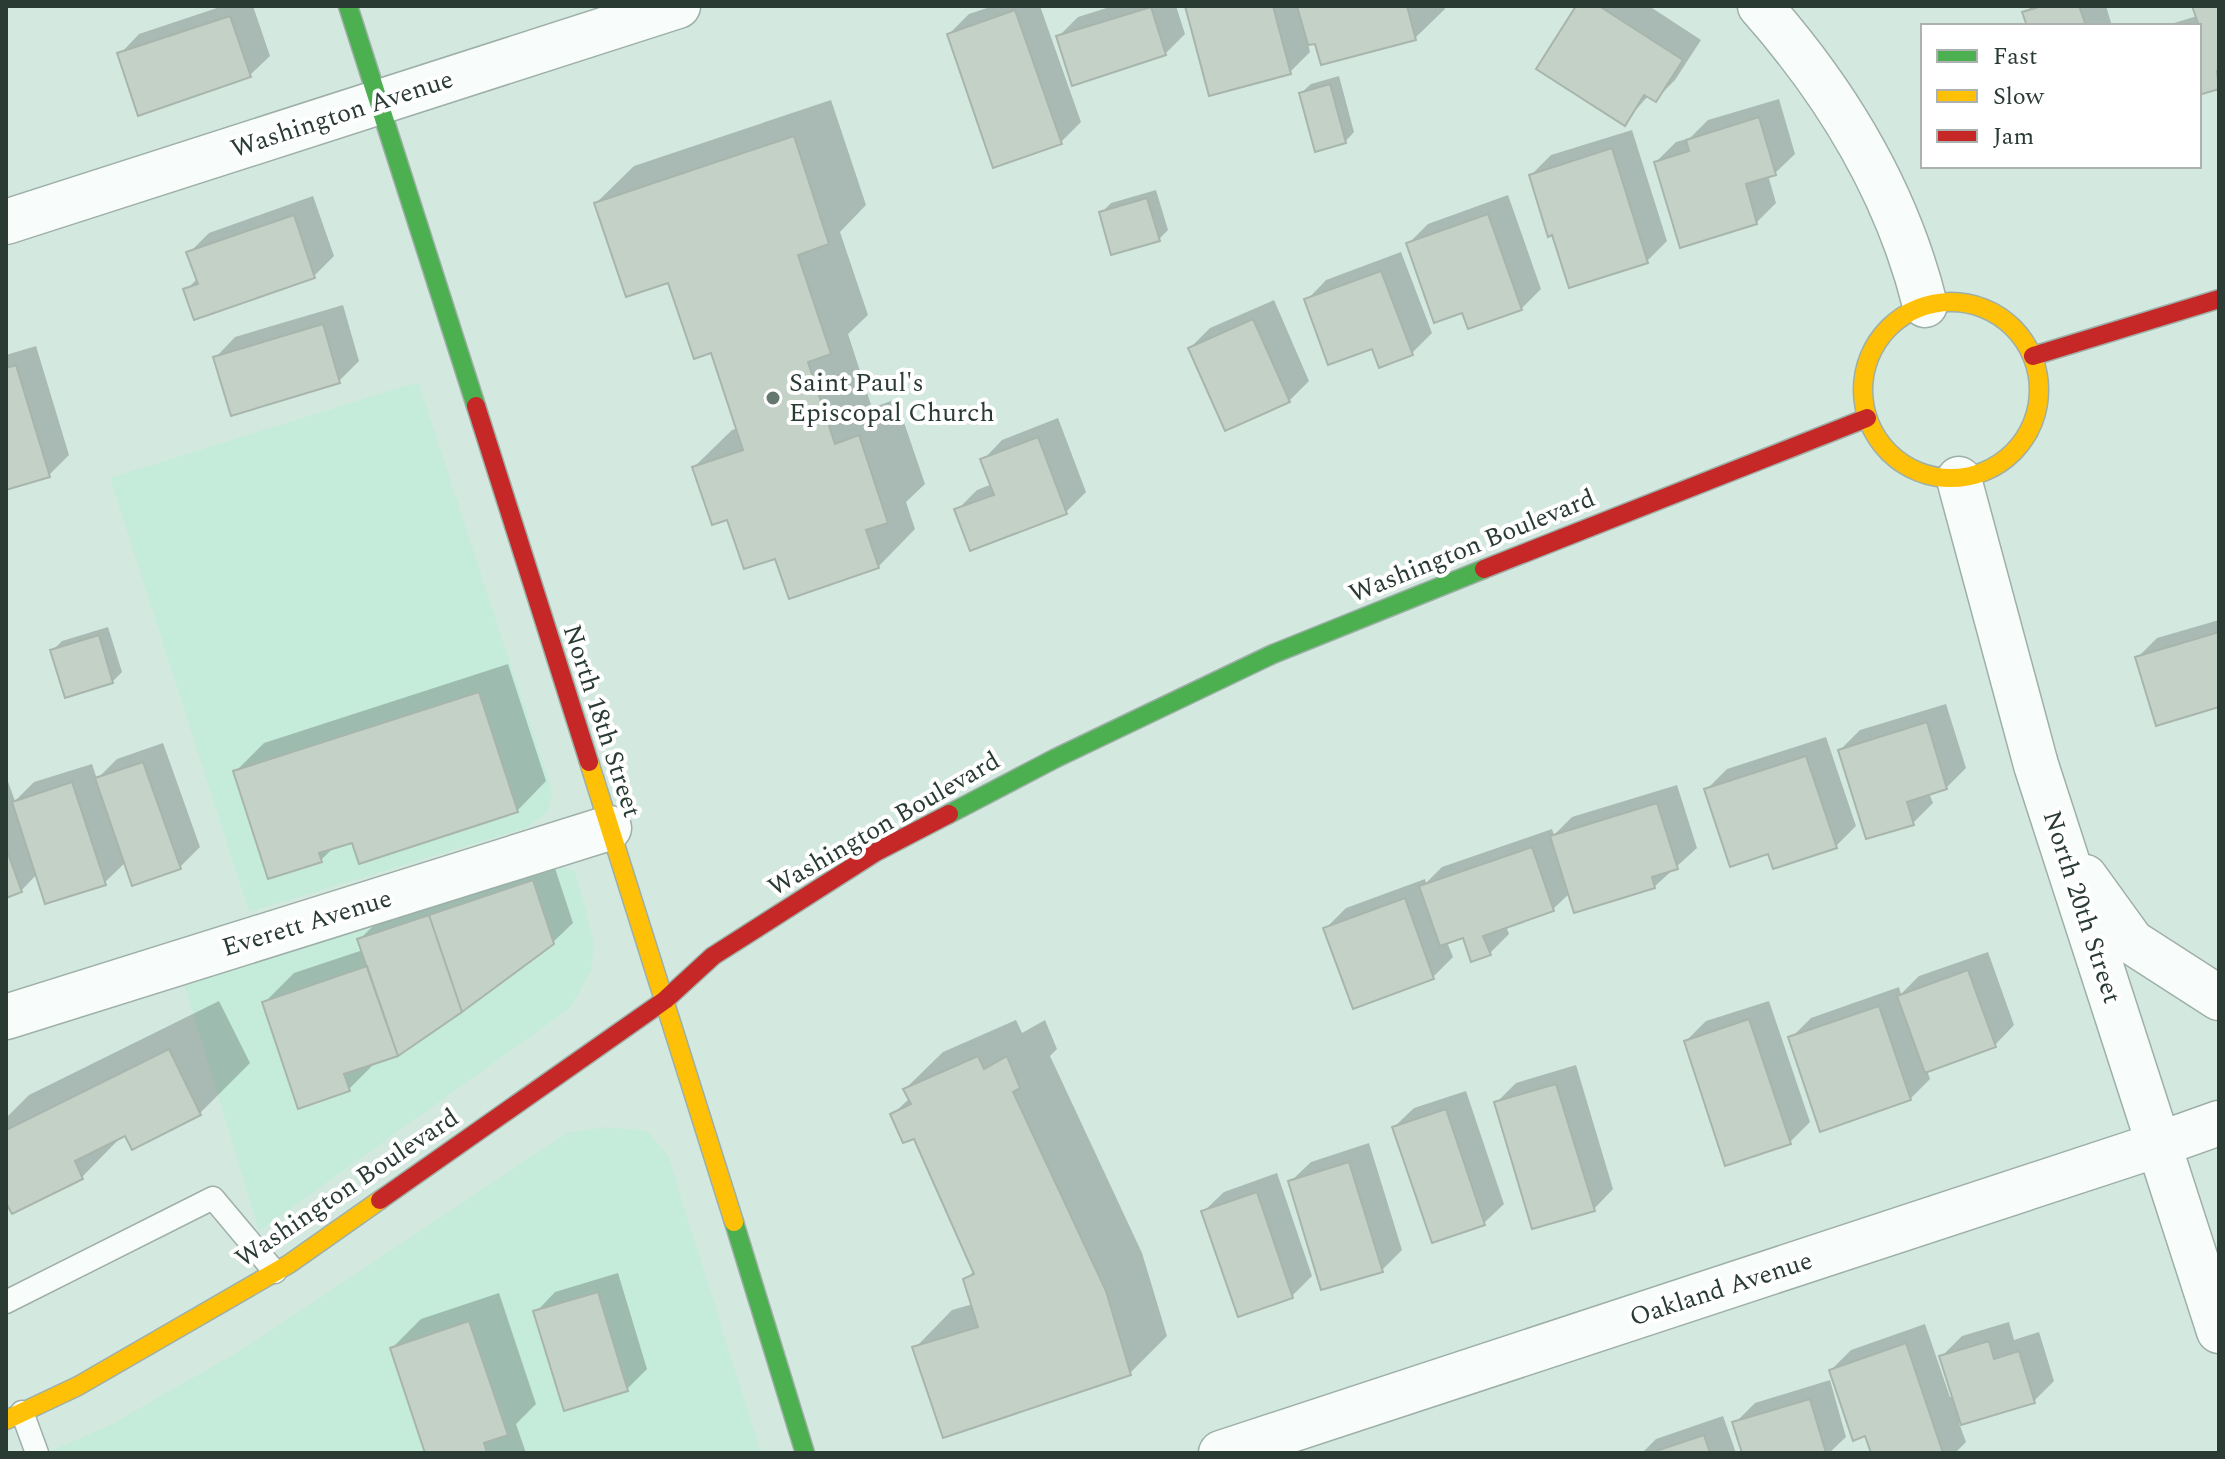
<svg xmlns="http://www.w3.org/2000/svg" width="2225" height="1459" font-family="Spectral,serif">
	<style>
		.built { fill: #c5ebdb }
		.shadow { fill: #0003 }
		.building { fill: #c3d1c7; stroke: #a8b5ac; stroke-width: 2 }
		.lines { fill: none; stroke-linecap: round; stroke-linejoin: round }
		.lane-casing { stroke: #9eafa8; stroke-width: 25 }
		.street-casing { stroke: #9eafa8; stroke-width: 47 }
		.fast-casing { stroke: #9eafa8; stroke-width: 21 }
		.slow-casing { stroke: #9eafa8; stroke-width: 21 }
		.jam-casing { stroke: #9eafa8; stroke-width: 21 }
		.lane { stroke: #f8fcfa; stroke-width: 22 }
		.street { stroke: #f8fcfa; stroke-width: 44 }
		.fast { stroke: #4caf50; stroke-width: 18 }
		.slow { stroke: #ffc107; stroke-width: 18 }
		.jam { stroke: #c62828; stroke-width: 18 }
		.poi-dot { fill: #657870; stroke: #fff; stroke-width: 3 }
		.labels { text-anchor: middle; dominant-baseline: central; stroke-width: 8; stroke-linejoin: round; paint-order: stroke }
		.street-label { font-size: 26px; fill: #2a3b34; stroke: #fff }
		.poi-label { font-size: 26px; fill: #2a3b34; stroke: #fff; text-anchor: start }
	</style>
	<rect width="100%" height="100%" fill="#d3e9e0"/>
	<!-- built -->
	<path class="built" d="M 418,382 L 553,793 L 547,813 L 526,828 L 249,912 L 110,478 Z
		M 557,866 L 575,871 L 594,942 L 591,971 L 570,1008 L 259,1231 L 184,984 Z
		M 607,1127 L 647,1131 L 668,1156 L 761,1453 L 47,1453 L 112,1424 L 243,1349 L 567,1133 Z"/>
	<!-- shadow -->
	<path class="shadow" d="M 223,6 L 253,6 L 270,56 L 250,75 L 120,54 L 139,34 Z
		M 993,6 L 1040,6 L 1081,122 L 1061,142 L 949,34 L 969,14 Z
		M 1113,6 L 1176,6 L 1185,34 L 1165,54 L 1058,37 L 1078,17 Z
		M 1187,6 L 1444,6 L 1445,9 L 1415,38 L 1308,43 L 1310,52 L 1290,72 Z
		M 1578,6 L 1649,6 L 1701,40 L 1675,80 L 1656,99 L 1649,95 L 1624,123 Z
		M 2032,6 L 2106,6 L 2112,26 L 2029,26 L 2025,13 Z
		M 2194,6 L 2219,6 L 2219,87 L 2199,93 L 2199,26 L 2164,26 L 2197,16 Z
		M 1339,76 L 1354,132 L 1345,142 L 1301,93 L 1311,84 Z
		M 1779,99 L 1795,154 L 1775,173 L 1768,175 L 1776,203 L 1756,223 L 1656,162 L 1676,142 L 1690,138 L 1708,120 Z
		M 831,100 L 866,205 L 840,232 L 868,315 L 848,334 L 872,408 L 896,399 L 925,484 L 906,502 L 915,529 L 878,567 L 777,556 L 728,517 L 694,467 L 732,430 L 738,428 L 712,351 L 669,280 L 596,203 L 634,166 Z
		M 1632,130 L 1667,241 L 1647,261 L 1531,175 L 1551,155 Z
		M 1156,190 L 1168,230 L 1159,239 L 1101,213 L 1111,203 Z
		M 1508,195 L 1541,289 L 1521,309 L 1463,310 L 1408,244 L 1428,224 Z
		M 313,196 L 334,256 L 314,276 L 186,290 L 198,278 L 189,253 L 209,233 Z
		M 1401,252 L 1432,333 L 1412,353 L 1374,346 L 1307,300 L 1326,280 Z
		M 1274,300 L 1309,381 L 1289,401 L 1190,348 L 1210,328 Z
		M 343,305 L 359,361 L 339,381 L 216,357 L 235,337 Z
		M 36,346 L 69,455 L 49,475 L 6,488 L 6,355 Z
		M 1058,418 L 1086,492 L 1066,512 L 957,510 L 977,490 L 992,484 L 983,460 L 1002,440 Z
		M 2219,620 L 2219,705 L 2137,658 L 2157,638 Z
		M 108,627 L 122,672 L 112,682 L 53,650 L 62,641 Z
		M 508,664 L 546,781 L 517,811 L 353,840 L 335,846 L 321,860 L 235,772 L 264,743 Z
		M 1946,704 L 1966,768 L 1946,788 L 1929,793 L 1933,803 L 1913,823 L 1840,750 L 1860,730 Z
		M 1826,737 L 1856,826 L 1836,846 L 1770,852 L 1707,789 L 1727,769 Z
		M 163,743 L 200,847 L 180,867 L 126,862 L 104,883 L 37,874 L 21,891 L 6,896 L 6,776 L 15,801 L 34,782 L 92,764 L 97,779 L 117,759 Z
		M 1677,785 L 1697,848 L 1654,887 L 1570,893 L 1553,909 L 1506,926 L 1509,934 L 1489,954 L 1464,936 L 1447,942 L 1453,957 L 1433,977 L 1326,928 L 1346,908 L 1425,879 L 1426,883 L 1442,867 L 1552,829 L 1554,835 L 1572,817 Z
		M 553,862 L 573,923 L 552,943 L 377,1061 L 349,1089 L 264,1003 L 294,973 L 363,950 L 359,940 L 379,920 Z
		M 1988,952 L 2014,1025 L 1995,1045 L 1927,1070 L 1930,1079 L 1910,1099 L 1791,1038 L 1811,1018 L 1899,987 L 1901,994 L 1919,976 Z
		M 219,1001 L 250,1063 L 200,1113 L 133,1147 L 125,1133 L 82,1177 L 6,1199 L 6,1118 L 29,1095 Z
		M 1769,1001 L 1810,1122 L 1790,1142 L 1686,1041 L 1706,1021 Z
		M 1016,1020 L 1022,1033 L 1045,1020 L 1057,1049 L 1050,1056 L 1142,1253 L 1167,1336 L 1130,1373 L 915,1348 L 952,1310 L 973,1304 L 965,1280 L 975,1270 L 915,1136 L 892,1115 L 910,1098 L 905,1089 L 943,1052 Z
		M 1576,1065 L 1613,1189 L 1594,1209 L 1496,1103 L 1516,1083 Z
		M 1466,1091 L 1504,1204 L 1484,1223 L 1394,1127 L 1414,1108 Z
		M 1369,1143 L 1402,1250 L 1382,1270 L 1291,1181 L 1311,1162 Z
		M 1277,1173 L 1312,1276 L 1292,1296 L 1239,1315 L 1204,1211 L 1224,1192 Z
		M 618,1273 L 647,1369 L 627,1389 L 536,1312 L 555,1292 Z
		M 499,1293 L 536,1404 L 516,1424 L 526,1453 L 427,1453 L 392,1348 L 421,1319 Z
		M 2009,1322 L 2014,1340 L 2039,1332 L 2054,1381 L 2034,1401 L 1959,1423 L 1966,1442 L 1955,1453 L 1873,1453 L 1867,1434 L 1831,1370 L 1851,1350 L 1925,1324 L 1950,1397 L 1954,1396 L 1942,1356 L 1962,1336 Z
		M 1830,1380 L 1846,1437 L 1829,1453 L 1744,1453 L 1735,1423 L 1755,1403 Z
		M 1723,1416 L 1736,1453 L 1642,1453 L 1656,1439 Z"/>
	<!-- building -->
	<path class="building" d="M 1185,6 L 1273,6 L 1291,74 L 1209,96 Z
		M 1297,6 L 1407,6 L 1416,40 L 1321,65 L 1315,44 L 1308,45 Z
		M 1576,6 L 1599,6 L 1683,60 L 1656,102 L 1644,95 L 1625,126 L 1536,69 Z
		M 2042,6 L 2079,6 L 2086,26 L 2027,26 L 2022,12 Z
		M 2192,6 L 2219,6 L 2219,70 L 2217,71 L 2219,89 L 2199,95 L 2199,26 Z
		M 1151,7 L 1166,55 L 1072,86 L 1056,36 Z
		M 1015,10 L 1062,144 L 993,168 L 947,34 Z
		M 230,16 L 251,77 L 138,116 L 117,53 Z
		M 1330,84 L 1346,143 L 1315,152 L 1299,93 Z
		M 1759,117 L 1776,175 L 1746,184 L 1757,224 L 1680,248 L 1654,162 L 1689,151 L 1686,140 Z
		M 794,136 L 829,244 L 798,255 L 831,354 L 808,362 L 835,444 L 859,435 L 888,523 L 866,530 L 879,568 L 789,599 L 775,559 L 744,569 L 727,520 L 712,525 L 692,467 L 743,450 L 711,353 L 694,359 L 668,283 L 626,297 L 594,203 Z
		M 1612,148 L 1648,263 L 1569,288 L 1552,235 L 1548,237 L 1529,175 Z
		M 1147,198 L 1160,241 L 1111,255 L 1099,212 Z
		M 1488,214 L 1522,310 L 1468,329 L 1462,313 L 1434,323 L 1406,243 Z
		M 294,215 L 315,278 L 194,320 L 183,289 L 198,284 L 186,252 Z
		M 1381,271 L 1413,355 L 1379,368 L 1372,349 L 1328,365 L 1304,299 Z
		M 1253,319 L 1290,402 L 1225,431 L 1188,348 Z
		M 323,324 L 340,383 L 231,416 L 213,357 Z
		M 16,365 L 50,477 L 6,490 L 6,368 Z
		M 1038,437 L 1067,514 L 970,551 L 954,509 L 994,495 L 980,459 Z
		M 2219,632 L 2219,707 L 2156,726 L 2135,657 Z
		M 99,635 L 113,683 L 65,698 L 50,650 Z
		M 479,692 L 518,812 L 359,864 L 352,843 L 319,853 L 322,862 L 268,879 L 233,771 Z
		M 1927,722 L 1947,789 L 1907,802 L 1914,825 L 1866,839 L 1838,750 Z
		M 1806,756 L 1837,848 L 1773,869 L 1768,854 L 1730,867 L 1704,789 Z
		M 143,762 L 181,869 L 132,886 L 95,778 Z
		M 72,782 L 106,885 L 45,904 L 12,802 Z
		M 1657,803 L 1678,869 L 1652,877 L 1655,888 L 1574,913 L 1550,836 Z
		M 1532,847 L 1554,911 L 1483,936 L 1491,955 L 1471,962 L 1463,938 L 1440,946 L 1419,886 Z
		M 6,848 L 22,892 L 6,898 Z
		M 533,880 L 554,944 L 462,1012 L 429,915 Z
		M 1405,898 L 1434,979 L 1353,1009 L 1323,928 Z
		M 429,915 L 462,1012 L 398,1056 L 357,939 Z
		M 367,966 L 398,1056 L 344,1074 L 350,1091 L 298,1109 L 262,1002 Z
		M 1968,970 L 1996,1047 L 1925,1073 L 1897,996 Z
		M 1879,1006 L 1911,1100 L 1820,1132 L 1788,1037 Z
		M 1749,1019 L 1791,1144 L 1725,1166 L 1684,1041 Z
		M 169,1049 L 201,1115 L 132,1150 L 125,1136 L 75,1161 L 83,1179 L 12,1214 L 6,1203 L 6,1130 Z
		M 978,1056 L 984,1069 L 1007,1056 L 1020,1088 L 1013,1092 L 1106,1291 L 1131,1375 L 943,1438 L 912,1347 L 978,1327 L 963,1279 L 974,1274 L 914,1139 L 903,1143 L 890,1114 L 911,1104 L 903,1089 Z
		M 1556,1084 L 1595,1211 L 1532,1229 L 1494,1102 Z
		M 1446,1109 L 1485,1225 L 1432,1243 L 1392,1127 Z
		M 1349,1162 L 1383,1272 L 1321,1290 L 1288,1181 Z
		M 1257,1192 L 1293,1298 L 1238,1317 L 1201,1211 Z
		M 598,1292 L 628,1391 L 564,1411 L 533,1311 Z
		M 469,1321 L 508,1435 L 484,1443 L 487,1453 L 425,1453 L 390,1348 Z
		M 1989,1341 L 1994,1359 L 2019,1351 L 2035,1403 L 1961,1425 L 1939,1356 Z
		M 1906,1343 L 1943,1453 L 1871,1453 L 1865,1436 L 1853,1441 L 1829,1370 Z
		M 1810,1399 L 1826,1453 L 1742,1453 L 1732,1422 Z
		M 1704,1435 L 1710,1453 L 1650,1453 Z"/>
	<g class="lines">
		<defs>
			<path id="lane" d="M 6,1302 L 213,1198 L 275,1272
				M 22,1412 L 37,1453"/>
			<path id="street" d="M 1760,6 C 1837,93 1897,192 1925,305
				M 6,222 L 678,6
				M 1959,479 L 2036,765 L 2219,1331
				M 2085,877 L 2132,942 L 2219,998
				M 6,1017 L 609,828
				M 1221,1453 L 2157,1145 L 2219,1123"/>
			<path id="fast" d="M 348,6 L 476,406
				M 949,814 L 1056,758 L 1273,654 L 1484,569
				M 734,1222 L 805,1453"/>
			<path id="slow" d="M1863 390a88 88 0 1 1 176 0a88 88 0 1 1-176 0Z
				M 589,762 L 734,1222
				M 6,1420 L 78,1386 L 289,1264 L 380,1200"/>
			<path id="jam" d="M 2033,356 L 2219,299
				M 476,406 L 589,762
				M 1484,569 L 1867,418
				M 380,1200 L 665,1000 L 713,956 L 876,852 L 949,814"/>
		</defs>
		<!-- lane casing -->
		<use href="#lane" class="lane-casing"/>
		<!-- street casing -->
		<use href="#street" class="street-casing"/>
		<!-- fast casing -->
		<use href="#fast" class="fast-casing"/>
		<!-- slow casing -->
		<use href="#slow" class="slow-casing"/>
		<!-- jam casing -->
		<use href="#jam" class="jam-casing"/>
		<!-- lane -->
		<use href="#lane" class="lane"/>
		<!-- street -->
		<use href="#street" class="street"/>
		<!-- fast -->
		<use href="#fast" class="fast"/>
		<!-- slow -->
		<use href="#slow" class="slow"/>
		<!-- jam -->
		<use href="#jam" class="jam"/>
	</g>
	<!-- markers -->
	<circle class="poi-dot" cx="773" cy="398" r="8"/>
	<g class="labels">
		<!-- street labels -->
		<g class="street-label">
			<text transform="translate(342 114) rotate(-18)">Washington Avenue</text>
			<text transform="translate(1472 546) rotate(-22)">Washington Boulevard</text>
			<text transform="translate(602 721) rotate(72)">North 18th Street</text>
			<text transform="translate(884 824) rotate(-30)">Washington Boulevard</text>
			<text transform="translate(2082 907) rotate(72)">North 20th Street</text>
			<text transform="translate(307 923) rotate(-17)">Everett Avenue</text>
			<text transform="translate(347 1188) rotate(-34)">Washington Boulevard</text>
			<text transform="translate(1721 1289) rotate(-18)">Oakland Avenue</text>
		</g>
		<!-- poi labels -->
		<g class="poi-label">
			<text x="789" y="383">Saint Paul's<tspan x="789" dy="30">Episcopal Church</tspan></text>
		</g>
	</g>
	<!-- border -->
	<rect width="2225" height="1459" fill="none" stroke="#2a3b34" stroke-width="16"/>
	<!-- legend -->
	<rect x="1921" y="24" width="280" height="144" fill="#ffffff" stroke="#aab1ae" stroke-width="2"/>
	<rect x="1937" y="50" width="40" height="12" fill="#4caf50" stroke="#aab1ae" stroke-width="2"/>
	<text x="1993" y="64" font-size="24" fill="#2a3b34">Fast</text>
	<rect x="1937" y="90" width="40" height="12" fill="#ffc107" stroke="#aab1ae" stroke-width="2"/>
	<text x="1993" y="104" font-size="24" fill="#2a3b34">Slow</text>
	<rect x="1937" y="130" width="40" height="12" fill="#c62828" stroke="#aab1ae" stroke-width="2"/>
	<text x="1993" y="144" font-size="24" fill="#2a3b34">Jam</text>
</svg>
